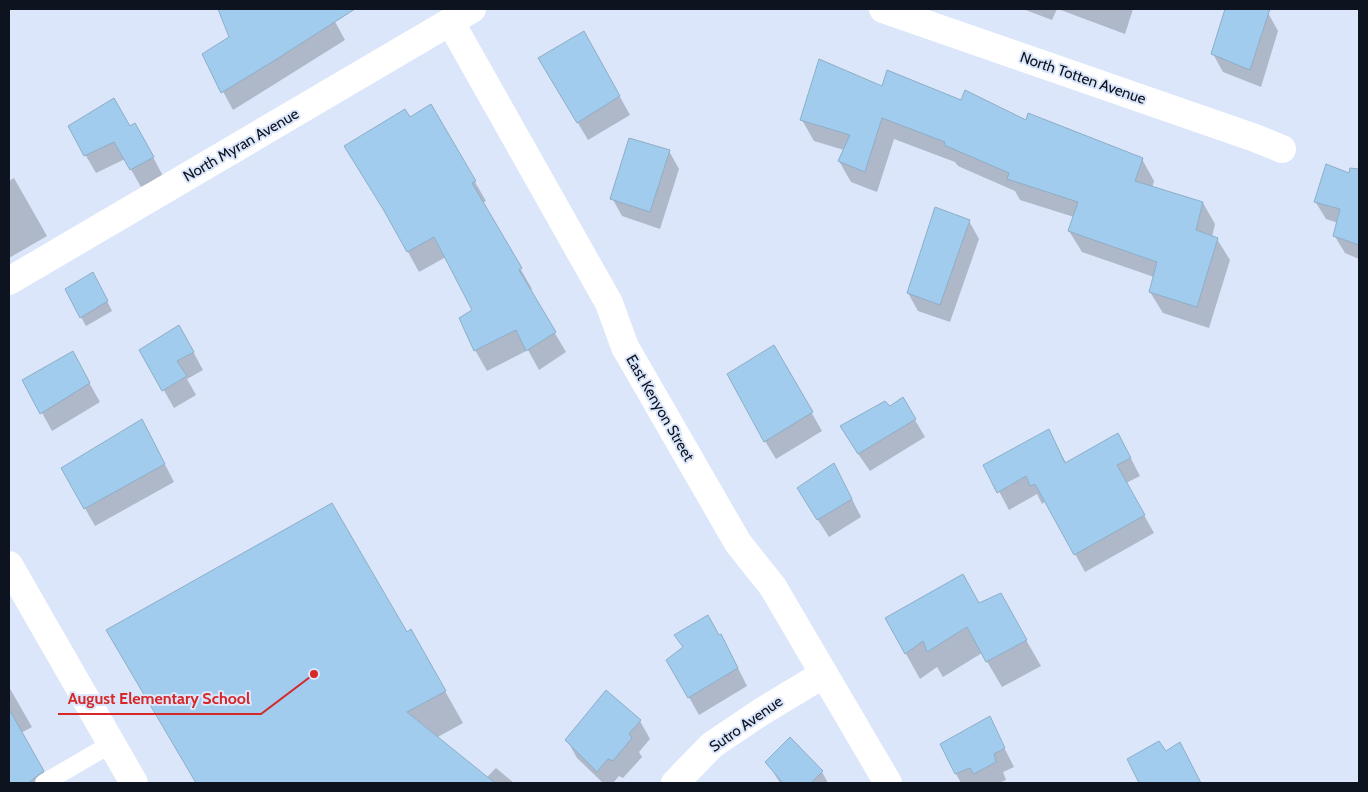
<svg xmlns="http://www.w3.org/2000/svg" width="1368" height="792" font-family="Cabin,sans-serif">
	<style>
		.shadow { fill: #0003 }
		.building { fill: #a1cced; stroke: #8eaec7 }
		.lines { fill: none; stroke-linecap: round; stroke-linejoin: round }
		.lane { stroke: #fff; stroke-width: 18 }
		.street { stroke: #fff; stroke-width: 28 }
		.labels { text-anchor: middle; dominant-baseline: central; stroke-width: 4; stroke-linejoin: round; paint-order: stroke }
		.street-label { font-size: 15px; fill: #0d131f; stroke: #dbe6fb }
		.leader { fill: none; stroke: #d62828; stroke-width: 2 }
		.callout-dot { fill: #d62828; stroke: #dbe6fb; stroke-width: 2 }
		.callout-label { font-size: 16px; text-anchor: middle; font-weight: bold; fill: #d62828; stroke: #dbe6fb; stroke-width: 4; stroke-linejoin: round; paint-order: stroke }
	</style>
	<rect width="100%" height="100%" fill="#dbe6fb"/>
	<!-- shadow -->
	<path class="shadow" d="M 232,9 L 328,9 L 345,40 L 233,110 L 203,54 L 231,38 L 222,15 Z
		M 1023,9 L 1057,9 L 1052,20 Z
		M 1058,9 L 1133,9 L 1125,34 Z
		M 1226,9 L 1255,9 L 1268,13 L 1278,31 L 1261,87 L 1223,72 L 1213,54 Z
		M 594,50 L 630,115 L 588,140 L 550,76 Z
		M 882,87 L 962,102 L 1142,159 L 1154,181 L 1152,188 L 1203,203 L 1215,224 L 1212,237 L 1217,239 L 1230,260 L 1209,328 L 1163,313 L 1150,292 L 1154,277 L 1082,252 L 1069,231 L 1074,217 L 1020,200 L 1015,191 L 958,166 L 955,162 L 894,139 L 877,192 L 851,182 L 839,161 L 844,150 L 814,141 L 802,120 Z
		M 431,106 L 486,201 L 483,203 L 532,289 L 530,291 L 566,352 L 539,370 L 528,350 L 487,371 L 475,350 L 460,318 L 473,311 L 446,257 L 419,272 L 390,219 L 410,118 Z
		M 69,127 L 130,128 L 145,142 L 163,176 L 141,187 L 125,159 L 96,173 Z
		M 669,151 L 679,169 L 660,229 L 622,216 L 612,198 Z
		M 1326,166 L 1359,178 L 1359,259 L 1345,253 L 1334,235 L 1338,223 L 1326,219 L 1315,201 Z
		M 14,178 L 47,236 L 9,258 L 9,181 Z
		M 969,221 L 979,239 L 950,322 L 918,311 L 908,293 Z
		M 98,283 L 112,311 L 86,326 L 81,317 Z
		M 189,344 L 203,370 L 187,379 L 196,395 L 174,408 L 141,350 Z
		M 774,347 L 822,431 L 776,459 L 765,441 Z
		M 82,370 L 100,402 L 52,431 L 24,380 Z
		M 902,398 L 925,437 L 870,471 L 852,445 L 890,408 Z
		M 1049,431 L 1066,463 L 1128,453 L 1140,476 L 1126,483 L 1154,533 L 1085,572 L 1046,501 L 1042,504 L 1037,494 L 1009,510 L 985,465 Z
		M 152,439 L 174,482 L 95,526 L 63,469 Z
		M 844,483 L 861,517 L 829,537 L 809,506 Z
		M 1000,595 L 1041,666 L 1002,687 L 982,653 L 943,677 L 937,667 L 920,679 L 886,618 L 979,604 Z
		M 108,631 L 406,633 L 411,631 L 463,723 L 436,738 L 486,778 L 496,768 L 514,783 L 197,783 Z
		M 676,635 L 731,654 L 747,686 L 699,715 L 668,660 L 683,648 Z
		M 9,687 L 32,727 L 21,733 L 50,783 L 9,783 Z
		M 989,718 L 1014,767 L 1003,772 L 1006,780 L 999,783 L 961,783 L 956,774 Z
		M 640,721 L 650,739 L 639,752 L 642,757 L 623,778 L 619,776 L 613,783 L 603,783 L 577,758 L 567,740 Z
		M 1166,753 L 1190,762 L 1201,783 L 1140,783 L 1129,760 Z
		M 767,762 L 822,772 L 828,783 L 780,783 Z"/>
	<!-- building -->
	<path class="building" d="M 218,9 L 355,9 L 280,57 L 221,93 L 202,54 L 229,37 Z
		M 1225,9 L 1270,9 L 1250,70 L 1211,54 Z
		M 584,31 L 620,96 L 577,123 L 538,58 Z
		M 819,59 L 882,86 L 887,70 L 961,100 L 965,90 L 1026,120 L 1028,113 L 1143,158 L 1135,181 L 1203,202 L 1196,230 L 1218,238 L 1197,307 L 1149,292 L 1157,262 L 1068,231 L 1078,202 L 1007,179 L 1009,173 L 944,145 L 945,142 L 882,118 L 865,172 L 838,161 L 850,135 L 800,120 Z
		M 114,98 L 130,126 L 135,123 L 154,157 L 130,170 L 114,142 L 84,156 L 68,126 Z
		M 431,104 L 476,181 L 472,183 L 522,268 L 519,270 L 556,332 L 526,351 L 516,330 L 474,351 L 459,318 L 472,310 L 434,237 L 407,252 L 383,209 L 344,146 L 405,109 L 410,117 Z
		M 629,138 L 670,150 L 650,212 L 610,199 Z
		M 1326,164 L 1349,173 L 1350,168 L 1359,169 L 1359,245 L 1333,236 L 1340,209 L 1314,202 Z
		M 935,207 L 970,220 L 940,305 L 907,293 Z
		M 93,272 L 108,301 L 80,318 L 65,289 Z
		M 179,325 L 194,352 L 177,361 L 187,376 L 162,391 L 139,350 Z
		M 774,345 L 813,412 L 764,442 L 727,374 Z
		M 73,351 L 90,383 L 40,414 L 22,380 Z
		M 903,397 L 916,419 L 858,454 L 840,426 L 885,401 L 890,406 Z
		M 142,419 L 165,464 L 84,509 L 61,468 Z
		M 1049,429 L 1065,463 L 1118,433 L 1131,458 L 1117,465 L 1145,515 L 1074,555 L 1035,484 L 1030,486 L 1026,476 L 997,493 L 983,465 Z
		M 834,463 L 852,499 L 817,520 L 797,488 Z
		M 332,503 L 407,632 L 411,629 L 446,691 L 407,712 L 495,783 L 196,783 L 106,630 Z
		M 963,574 L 979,603 L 1001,593 L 1027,640 L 986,662 L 967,627 L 927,652 L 923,641 L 905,654 L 885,618 Z
		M 708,615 L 719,635 L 721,634 L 738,668 L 688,698 L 666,660 L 683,647 L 674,635 Z
		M 606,690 L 641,720 L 629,734 L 632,738 L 613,761 L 608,759 L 597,772 L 565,740 Z
		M 9,709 L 44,771 L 28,783 L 9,783 Z
		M 990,716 L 1005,748 L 994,754 L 996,762 L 974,774 L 970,768 L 955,774 L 940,744 Z
		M 790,737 L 823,771 L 811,783 L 783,783 L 765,762 Z
		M 1159,741 L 1166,751 L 1180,742 L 1201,783 L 1139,783 L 1127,759 Z"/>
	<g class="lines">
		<!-- lane -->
		<path class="lane" d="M 44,783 L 111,744"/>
		<!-- street -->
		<path class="street" d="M 883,9 L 1255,138 L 1282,149
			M 451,23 L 609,303 L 625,347 L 738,543 L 773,587 L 888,783
			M 9,281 L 472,9
			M 9,565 L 134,783
			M 675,783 L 712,745 L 761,712 L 824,674"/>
	</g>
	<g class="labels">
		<!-- street labels -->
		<g class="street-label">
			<text transform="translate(1083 78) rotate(19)">North Totten Avenue</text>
			<text transform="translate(241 145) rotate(-30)">North Myran Avenue</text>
			<text transform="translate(660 408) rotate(60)">East Kenyon Street</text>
			<text transform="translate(746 724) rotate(-35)">Sutro Avenue</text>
		</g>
	</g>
	<!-- callouts -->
	<path class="leader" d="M314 674L261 714H58"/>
	<circle class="callout-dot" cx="314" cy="674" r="5"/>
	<g class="callout-label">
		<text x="159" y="704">August Elementary School</text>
	</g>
	<!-- border -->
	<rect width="1368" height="792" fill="none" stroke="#0d131f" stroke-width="20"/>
</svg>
